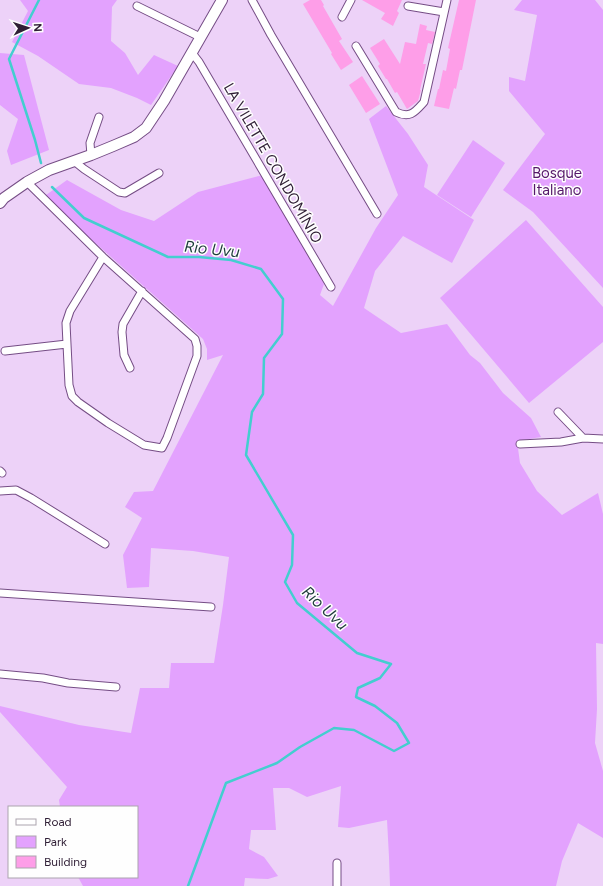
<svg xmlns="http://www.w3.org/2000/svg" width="603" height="886" font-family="Figtree,sans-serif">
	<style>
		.green { fill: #e3a2fe }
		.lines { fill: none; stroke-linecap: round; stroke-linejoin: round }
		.stream { stroke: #43cecf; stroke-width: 2.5 }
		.building { fill: #fe9ee8 }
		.street-casing { stroke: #754d85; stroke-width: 9 }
		.secondary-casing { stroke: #754d85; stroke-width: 12 }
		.street { stroke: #fff; stroke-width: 7 }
		.secondary { stroke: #fff; stroke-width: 10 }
		.labels { text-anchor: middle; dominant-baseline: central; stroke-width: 3; stroke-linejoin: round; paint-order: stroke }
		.street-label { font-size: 15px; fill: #2f1e35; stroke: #fefefe }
		.park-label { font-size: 15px; fill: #55186a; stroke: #fefefe }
		.water-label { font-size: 16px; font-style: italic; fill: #1d3a3a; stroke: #fefefe }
	</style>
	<rect width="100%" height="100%" fill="#edd2f8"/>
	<!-- green -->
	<path class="green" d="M 20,0 L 117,0 L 112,7 L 111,41 L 125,53 L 138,75 L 154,55 L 178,66 L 151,105 L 137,98 L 111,88 L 79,84 L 38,56 L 12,42 L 28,11 Z
		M 522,0 L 595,0 L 603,10 L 603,288 L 533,212 L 503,190 L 545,134 L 509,91 L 509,77 L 525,81 L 537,15 L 514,10 Z
		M 0,53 L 24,55 L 49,150 L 11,165 L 7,151 L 18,119 L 0,105 Z
		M 386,106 L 408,134 L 428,165 L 424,187 L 474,220 L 452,263 L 403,236 L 375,271 L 364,308 L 401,333 L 447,324 L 470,355 L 480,363 L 503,393 L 531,418 L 541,437 L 517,441 L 520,463 L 537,491 L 562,515 L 598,493 L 603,514 L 603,644 L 596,643 L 597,709 L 595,743 L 603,771 L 603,838 L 578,823 L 562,861 L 556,886 L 390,886 L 389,857 L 387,820 L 349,828 L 338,827 L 341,786 L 307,797 L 289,788 L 273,788 L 276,830 L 251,830 L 249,849 L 264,857 L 278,876 L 268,879 L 245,878 L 244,886 L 83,886 L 78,877 L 137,877 L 137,807 L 60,807 L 59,800 L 67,787 L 0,712 L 0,706 L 79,725 L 131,733 L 140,688 L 169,688 L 171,663 L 214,663 L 223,605 L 229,557 L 193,551 L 151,548 L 149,587 L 127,588 L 123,555 L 142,518 L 125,507 L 134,492 L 153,491 L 223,355 L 207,360 L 207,349 L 203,339 L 74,224 L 46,195 L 67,180 L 121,210 L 154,221 L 198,192 L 263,175 L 324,284 L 320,295 L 333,306 L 376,228 L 398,195 L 369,119 Z
		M 473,140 L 505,163 L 471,217 L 437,195 Z
		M 526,220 L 603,307 L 603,342 L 529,403 L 440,298 Z"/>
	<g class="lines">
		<!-- stream -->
		<path class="stream" d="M 39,0 L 9,59 L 35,140 L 41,163
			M 52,187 L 84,218 L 168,257 L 199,257 L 231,260 L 261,269 L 283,299 L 282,334 L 264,358 L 263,394 L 252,412 L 246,455 L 293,535 L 292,565 L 285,582 L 297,603 L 357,653 L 391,664 L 380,678 L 358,688 L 356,697 L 375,706 L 397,723 L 409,743 L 394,751 L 354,730 L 334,728 L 300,747 L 277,763 L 226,783 L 191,878 L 188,886"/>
	</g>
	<!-- building -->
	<path class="building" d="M 310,0 L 321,0 L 324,5 L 323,6 L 342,39 L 339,41 L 353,62 L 341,70 L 331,54 L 332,53 L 303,4 Z
		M 362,0 L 402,0 L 397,11 L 399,13 L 393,26 L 381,19 L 385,13 Z
		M 459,0 L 476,0 L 462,70 L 460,70 L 456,89 L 454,88 L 449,109 L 434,106 L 438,89 L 439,89 L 443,70 L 446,71 L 450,49 L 448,48 Z
		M 420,24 L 427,26 L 426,30 L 435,32 L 432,44 L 428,43 L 423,64 L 426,64 L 420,90 L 421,90 L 418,101 L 407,109 L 397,92 L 395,93 L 387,79 L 386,79 L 378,66 L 380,64 L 370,48 L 384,39 L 400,64 L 405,42 L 416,44 Z
		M 362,76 L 380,104 L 366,113 L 349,85 Z"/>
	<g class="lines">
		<defs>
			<path id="street" d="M 252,0 L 271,35 L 377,214
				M 137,6 L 200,37
				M 408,6 L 444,12
				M 342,17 L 351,0
				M 356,46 L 396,112 C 410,119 415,112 424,102 L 447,0
				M 192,53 L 199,62 L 331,287
				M 91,155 L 90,143 L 99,117
				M 74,161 L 84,169 L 119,192 L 125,193 L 159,173
				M 27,182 L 103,257 L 195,339 L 197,346 L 197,356 L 167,438 L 162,448 L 144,445 L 108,423 L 78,402 L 72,396 L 69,385 L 67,344 L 66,323 L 70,311 L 103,257
				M 5,351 L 67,344
				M 130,368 L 124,355 L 122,332 L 123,324 L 142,291
				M 558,412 L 583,438 L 603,439
				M 520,444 L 561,442 L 583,438
				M 0,471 L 2,473
				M 0,491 L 16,490 L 31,498 L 105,544
				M 0,593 L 211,607
				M 0,674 L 43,678 L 68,683 L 116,687
				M 337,863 L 337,886"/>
			<path id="secondary" d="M 0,203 L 4,198 L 27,182 L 49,170 L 91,155 L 113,146 L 134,137 L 146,128 L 164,101 L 222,0"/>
		</defs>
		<!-- street casing -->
		<use href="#street" class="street-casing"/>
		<!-- secondary casing -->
		<use href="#secondary" class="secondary-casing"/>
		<!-- street -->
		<use href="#street" class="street"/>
		<!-- secondary -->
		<use href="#secondary" class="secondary"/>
	</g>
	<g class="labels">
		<!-- street labels -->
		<g class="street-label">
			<text transform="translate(273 163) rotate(60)">LA VILETTE CONDOMÍNIO</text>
		</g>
		<!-- park labels -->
		<g class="park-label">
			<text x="557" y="173">Bosque<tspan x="557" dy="17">Italiano</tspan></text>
		</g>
		<!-- water labels -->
		<g class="water-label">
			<text transform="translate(212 249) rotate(6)">Rio Uvu</text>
			<text transform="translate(325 608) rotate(43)">Rio Uvu</text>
		</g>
	</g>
	<!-- legend -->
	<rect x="8" y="806" width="130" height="72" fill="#fefefe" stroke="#aba4ae"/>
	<rect x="16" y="819" width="20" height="6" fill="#ffffff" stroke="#aba4ae"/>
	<text x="44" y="826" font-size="12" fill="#2f1e35">Road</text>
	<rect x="16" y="836" width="20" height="12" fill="#e3a2fe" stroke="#aba4ae"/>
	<text x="44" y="846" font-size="12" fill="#2f1e35">Park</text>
	<rect x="16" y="856" width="20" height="12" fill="#fe9ee8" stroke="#aba4ae"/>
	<text x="44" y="866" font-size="12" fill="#2f1e35">Building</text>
	<!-- north arrow -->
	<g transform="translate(28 28) rotate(87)" stroke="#fefefe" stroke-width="3" paint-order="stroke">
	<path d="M0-3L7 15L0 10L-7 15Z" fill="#2f1e35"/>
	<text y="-6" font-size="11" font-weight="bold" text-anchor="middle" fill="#2f1e35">N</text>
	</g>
</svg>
